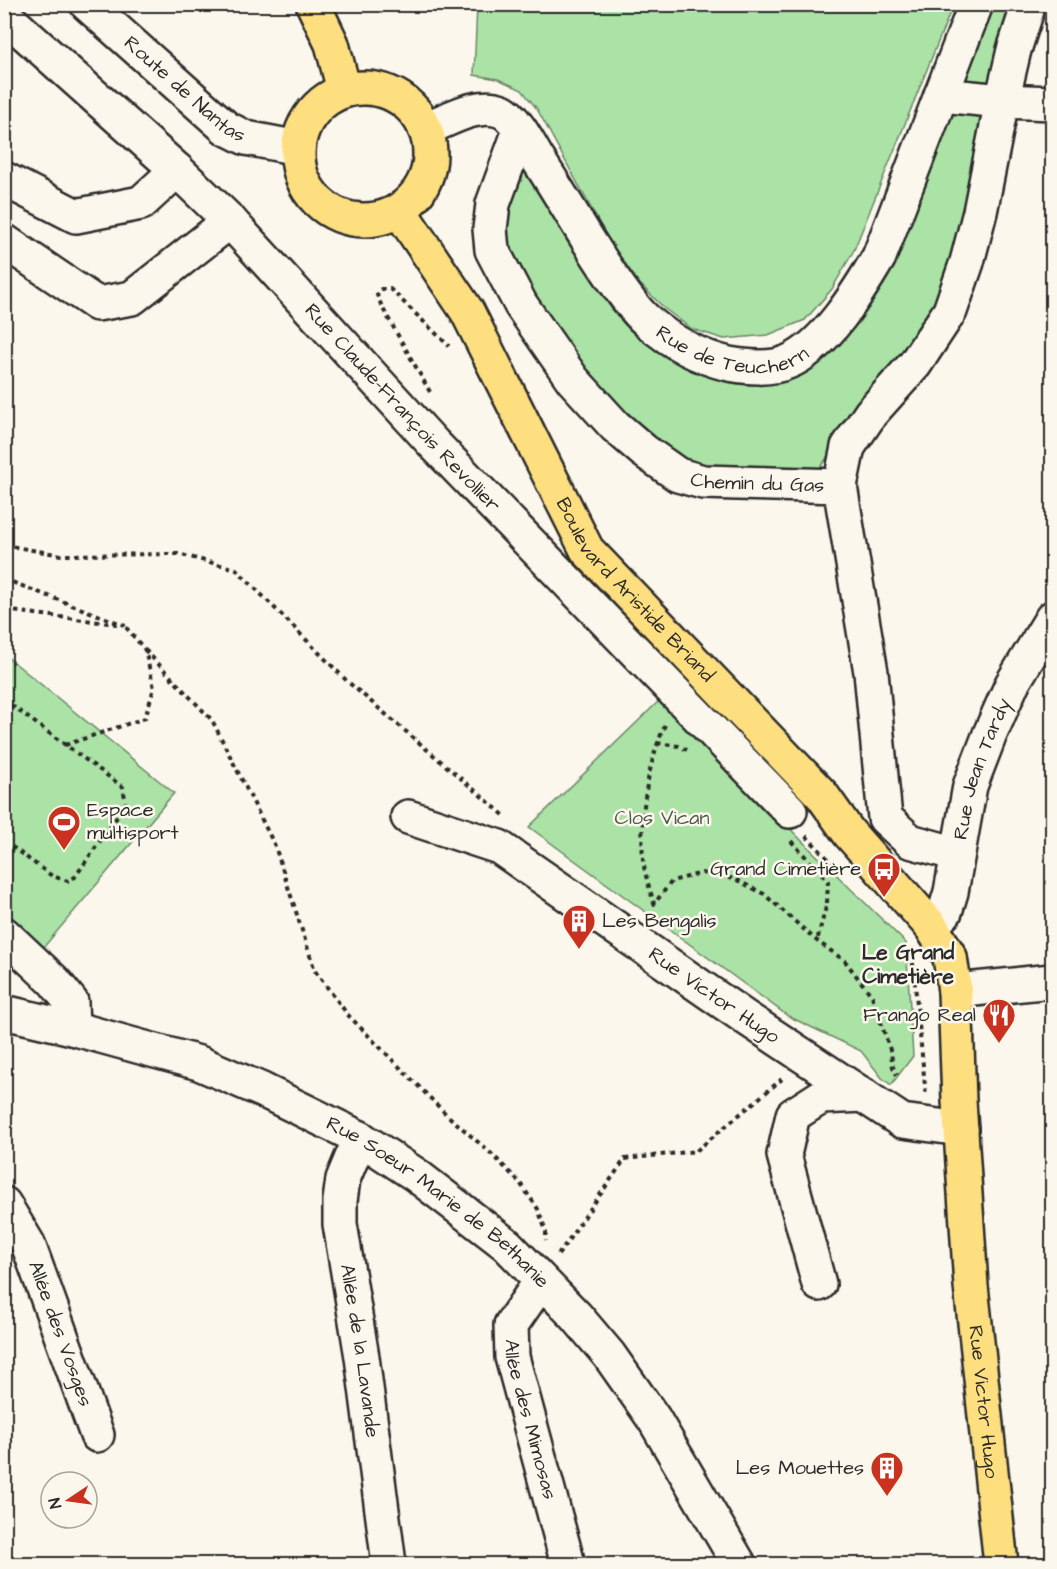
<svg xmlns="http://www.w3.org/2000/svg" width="1057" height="1569" font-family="'Architects Daughter',sans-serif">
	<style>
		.green { fill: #abe2a5; stroke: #6b8668; stroke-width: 1.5 }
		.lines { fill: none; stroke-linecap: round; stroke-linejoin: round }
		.minor-casing { stroke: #2b2b2b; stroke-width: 38 }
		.major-casing { stroke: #2b2b2b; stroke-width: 38 }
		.path { stroke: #2b2b2b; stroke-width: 4; stroke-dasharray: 4.5 4.5; stroke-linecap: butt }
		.minor { stroke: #fbf7ec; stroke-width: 33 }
		.major { stroke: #fedf80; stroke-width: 33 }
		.labels { text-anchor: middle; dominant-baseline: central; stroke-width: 5; stroke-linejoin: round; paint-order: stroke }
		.street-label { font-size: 20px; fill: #2b2b2b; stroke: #fbf7ec }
		.poi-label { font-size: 20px; fill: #2b2b2b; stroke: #fbf7ec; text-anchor: end }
		.park-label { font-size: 20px; fill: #4b594a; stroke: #fbf7ec }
		.neighbourhood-label { font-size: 21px; font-weight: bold; fill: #2b2b2b; stroke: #fbf7ec }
	</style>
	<rect width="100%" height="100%" fill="#fbf7ec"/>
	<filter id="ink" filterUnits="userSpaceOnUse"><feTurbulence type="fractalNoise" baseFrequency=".0167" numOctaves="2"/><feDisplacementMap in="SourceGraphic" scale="12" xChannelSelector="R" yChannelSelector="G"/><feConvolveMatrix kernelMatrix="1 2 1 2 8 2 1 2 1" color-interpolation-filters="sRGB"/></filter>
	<g filter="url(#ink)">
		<!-- green -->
		<path class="green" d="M 477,5 L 477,4 L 953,5 L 854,250 L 832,289 L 805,320 L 768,335 L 724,339 L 692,329 L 665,309 L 638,282 L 608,239 L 537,109 L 522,90 L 498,79 L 474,75 Z
			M 988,5 L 1016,5 L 992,90 L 957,85 Z
			M 954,111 L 977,113 C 986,122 981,134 980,146 L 943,297 L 816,473 L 684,467 L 576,373 L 503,236 L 516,171 L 525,167 L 695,370 C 737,388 757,390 801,373 L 948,116 Z
			M 5,655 L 174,793 L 43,948 L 5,910 Z
			M 663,697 L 802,841 L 906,943 L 913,1056 L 891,1085 L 882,1078 L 861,1051 L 788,1016 L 529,827 Z"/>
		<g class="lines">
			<defs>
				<g id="minor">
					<path id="s1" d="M 87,4 L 226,128 L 246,138 L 298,148"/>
					<path id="s2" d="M 4,15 L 177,170 L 230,221 L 434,444 L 790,811"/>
					<path d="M 941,95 L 1002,101 L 1052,103"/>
					<path id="s3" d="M 425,129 C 448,120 478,101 502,111 C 515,117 530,146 537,158 C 562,196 584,236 610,274 C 620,289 632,307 646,320 C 670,341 698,357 729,364 C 747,367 770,370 788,362 C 825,347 859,291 879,257 L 976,4"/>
					<path id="s4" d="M 520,130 L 493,204 L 490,229 L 492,250 L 521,305 L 573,380 L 615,426 L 644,451 L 678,475 L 703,482 L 840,486 L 871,672 L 885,818 L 910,841 L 957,854"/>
					<path d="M 4,179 L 76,216 L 141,203 L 177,170"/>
					<path d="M 4,241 L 97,304 L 132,298 L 230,221"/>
					<path d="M 840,486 L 848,447 L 871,413 L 915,364 L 950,311 L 967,262 L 980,212 L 1002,101 L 1014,50 L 1029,4"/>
					<path id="s5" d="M 408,817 L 499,847 L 746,1018 L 902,1121 L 961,1129"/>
					<path id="s6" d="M 931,926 L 945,912 L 951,892 L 970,786 L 990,734 L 1012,684 L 1052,618"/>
					<path d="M 4,934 L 54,981 L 71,1002 L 72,1028"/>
					<path d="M 955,991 L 1052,981"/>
					<path id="s7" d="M 4,1012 L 72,1028 L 199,1063 L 262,1090 L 360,1138 L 416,1175 L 507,1245 L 576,1316 L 609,1355 L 654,1419 L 739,1564"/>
					<path id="s8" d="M 360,1138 L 343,1179 L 340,1201 L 340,1224 L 362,1357 L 389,1564"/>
					<path id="s9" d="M 4,1204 L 28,1244 L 97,1435"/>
					<path id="s10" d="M 541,1281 L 511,1325 L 512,1357 L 568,1564"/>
					<path d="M 819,1284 L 784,1155 L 793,1115 L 821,1097 L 863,1095"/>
				</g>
				<g id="major">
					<path d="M 313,4 L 332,44 L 344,90"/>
					<circle cx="364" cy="154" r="66"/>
					<path id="s11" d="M 399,210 L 467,311 L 587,550 L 822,795 L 849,833 L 931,926 L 950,957 L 955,991 L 959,1101 L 971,1286 L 1001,1564"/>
				</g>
			</defs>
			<!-- minor casing -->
			<use href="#minor" class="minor-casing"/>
			<!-- major casing -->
			<use href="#major" class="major-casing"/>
			<!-- path -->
			<path class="path" d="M 430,392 L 382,307 L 377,295 L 381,289 L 390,289 L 449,346
				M 4,545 L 61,555 L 178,554 L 236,569 L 348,682 L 506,817
				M 4,579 L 124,625 L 4,610
				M 145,650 L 212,720 L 275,846 L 315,971 L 348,1015 L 446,1114 L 494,1156 L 520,1183 L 538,1209 L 546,1231 L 546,1241
				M 4,700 L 123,787 L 126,804 L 75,877 L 68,881 L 52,876 L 4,841
				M 665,725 C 647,766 640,813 643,858 C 644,873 650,889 654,904 L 672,881 L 702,873 L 735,879 L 764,894 L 817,941 L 845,961 L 872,996 L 891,1053 L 893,1067 L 897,1075
				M 657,743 L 679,746 L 687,750
				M 65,745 L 145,718 L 154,688 L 145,650 L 124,625
				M 806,836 L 836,867
				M 791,841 L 828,881 L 827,903 L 817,941
				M 912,954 L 926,1096
				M 558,1255 L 625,1159 L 696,1151 L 782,1079"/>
			<!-- minor -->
			<use href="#minor" class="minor"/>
			<!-- major -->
			<use href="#major" class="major"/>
		</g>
	</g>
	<!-- icons -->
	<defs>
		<symbol id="stadium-pin" viewBox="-11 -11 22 30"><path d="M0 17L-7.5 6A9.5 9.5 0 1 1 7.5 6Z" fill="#c8321e" stroke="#fbf7ec"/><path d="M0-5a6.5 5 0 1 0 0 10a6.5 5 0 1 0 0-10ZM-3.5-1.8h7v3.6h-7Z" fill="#fff"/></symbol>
		<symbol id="bus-pin" viewBox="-11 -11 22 30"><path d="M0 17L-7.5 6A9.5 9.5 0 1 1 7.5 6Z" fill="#c8321e" stroke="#fbf7ec"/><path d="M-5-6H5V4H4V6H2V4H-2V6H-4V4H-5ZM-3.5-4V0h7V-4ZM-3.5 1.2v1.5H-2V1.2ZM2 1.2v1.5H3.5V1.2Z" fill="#fff"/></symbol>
		<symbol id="building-pin" viewBox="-11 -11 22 30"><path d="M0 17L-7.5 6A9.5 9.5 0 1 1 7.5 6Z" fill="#c8321e" stroke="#fbf7ec"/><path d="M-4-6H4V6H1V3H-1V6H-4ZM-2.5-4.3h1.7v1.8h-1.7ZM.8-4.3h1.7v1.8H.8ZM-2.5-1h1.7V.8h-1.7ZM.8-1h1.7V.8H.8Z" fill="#fff"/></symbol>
		<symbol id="restaurant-pin" viewBox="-11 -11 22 30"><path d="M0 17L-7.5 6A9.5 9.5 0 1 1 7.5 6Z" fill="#c8321e" stroke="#fbf7ec"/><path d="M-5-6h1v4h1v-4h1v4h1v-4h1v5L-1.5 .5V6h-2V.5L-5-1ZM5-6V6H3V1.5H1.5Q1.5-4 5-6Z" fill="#fff"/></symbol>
	</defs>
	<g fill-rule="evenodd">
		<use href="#stadium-pin" x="45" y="803" width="38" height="52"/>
		<use href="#bus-pin" x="865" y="850" width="38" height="52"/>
		<use href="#building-pin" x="560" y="902" width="38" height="52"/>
		<use href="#restaurant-pin" x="980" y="996" width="38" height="52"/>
		<use href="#building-pin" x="868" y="1449" width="38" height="52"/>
	</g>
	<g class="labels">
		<!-- street labels -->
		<g class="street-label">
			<text stroke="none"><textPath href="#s1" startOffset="130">Route de Nantas</textPath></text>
			<text stroke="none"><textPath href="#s3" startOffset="432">Rue de Teuchern</textPath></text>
			<text stroke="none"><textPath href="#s2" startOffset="560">Rue Claude-François Revollier</textPath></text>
			<text stroke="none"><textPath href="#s4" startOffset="501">Chemin du Gas</textPath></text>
			<text stroke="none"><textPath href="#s11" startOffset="450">Boulevard Aristide Briand</textPath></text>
			<text stroke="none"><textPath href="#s6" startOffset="168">Rue Jean Tardy</textPath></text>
			<text stroke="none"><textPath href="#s5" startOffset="357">Rue Victor Hugo</textPath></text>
			<text stroke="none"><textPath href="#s7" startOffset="480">Rue Soeur Marie de Bethanie</textPath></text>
			<text stroke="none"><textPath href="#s9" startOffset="142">Allée des Vosges</textPath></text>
			<text stroke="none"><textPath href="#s8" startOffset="218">Allée de la Lavande</textPath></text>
			<text stroke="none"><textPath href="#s11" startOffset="1382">Rue Victor Hugo</textPath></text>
			<text stroke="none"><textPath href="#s10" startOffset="150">Allée des Mimosas</textPath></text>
		</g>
		<!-- poi labels -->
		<g class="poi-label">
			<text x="87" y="810" text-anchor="start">Espace<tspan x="87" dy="23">multisport</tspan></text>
			<text x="861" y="869">Grand Cimetière</text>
			<text x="602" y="921" text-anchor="start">Les Bengalis</text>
			<text x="976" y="1015">Frango Real</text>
			<text x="864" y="1468">Les Mouettes</text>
		</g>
		<!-- park labels -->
		<g class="park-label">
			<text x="662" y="818">Clos Vican</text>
		</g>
		<!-- neighbourhood labels -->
		<g class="neighbourhood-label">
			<text x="908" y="952">Le Grand<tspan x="908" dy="24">Cimetière</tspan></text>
		</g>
	</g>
	<!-- margin -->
	<rect width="1057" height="1569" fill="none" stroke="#fbf7ec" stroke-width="24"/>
	<rect x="12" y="12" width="1033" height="1545" fill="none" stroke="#2b2b2b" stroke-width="2" filter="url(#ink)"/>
	<!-- north arrow -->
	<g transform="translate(69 1500) rotate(257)"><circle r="28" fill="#fbf7ec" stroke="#a8a59f" stroke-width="1.5"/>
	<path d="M0-4.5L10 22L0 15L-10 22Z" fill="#c8321e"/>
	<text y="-9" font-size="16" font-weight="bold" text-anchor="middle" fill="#2b2b2b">N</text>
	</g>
</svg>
